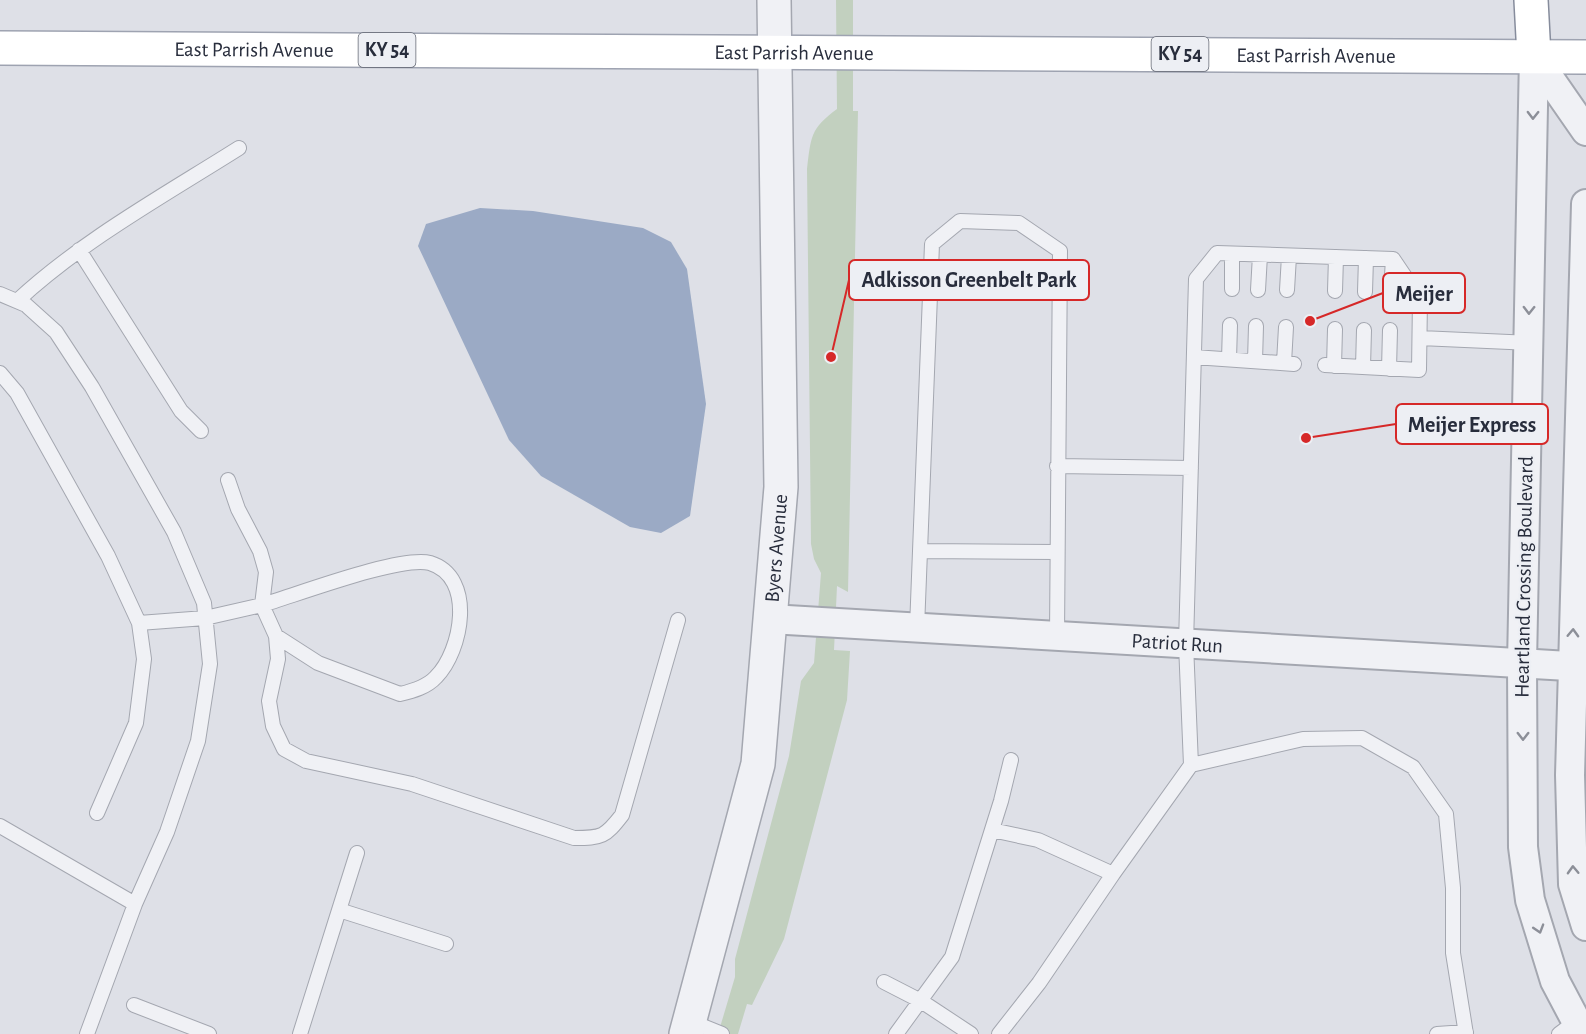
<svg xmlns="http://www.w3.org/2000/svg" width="1586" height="1034" font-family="'Alegreya Sans',sans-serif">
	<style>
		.green { fill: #c2d0bf }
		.water { fill: #9baac5 }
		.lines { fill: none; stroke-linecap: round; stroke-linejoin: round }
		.service-casing { stroke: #a4a7b0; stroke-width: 16 }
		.minor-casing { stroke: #a4a7b0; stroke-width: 32 }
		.tertiary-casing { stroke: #a4a7b0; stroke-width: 36 }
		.primary-casing { stroke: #9ea3b1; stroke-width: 36 }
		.motorway-casing { stroke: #868c9c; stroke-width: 36 }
		.service { stroke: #f0f1f5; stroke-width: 14 }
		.minor { stroke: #f0f1f5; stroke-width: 28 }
		.tertiary { stroke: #f0f1f5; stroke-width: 33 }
		.primary { stroke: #fff; stroke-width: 33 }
		.motorway { stroke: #fff; stroke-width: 33 }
		.oneway { stroke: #8c8f98 }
		.labels { text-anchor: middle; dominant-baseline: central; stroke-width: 4.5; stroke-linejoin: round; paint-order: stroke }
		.shield { fill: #edeff4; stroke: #636773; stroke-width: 1.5 }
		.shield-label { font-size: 20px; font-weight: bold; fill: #282d3c }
		.street-label { font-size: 21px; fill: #282d3c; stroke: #edeff4 }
		.leader { fill: none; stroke: #d62828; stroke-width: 2 }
		.callout-dot { fill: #d62828; stroke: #edeff4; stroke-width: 2 }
		.callout { fill: #edeff4; stroke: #d62828; stroke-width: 2 }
		.callout-label { font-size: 22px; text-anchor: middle; font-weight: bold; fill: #282d3c }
	</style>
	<rect width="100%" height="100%" fill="#dee0e7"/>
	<!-- green -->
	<path class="green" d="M 836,0 L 853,0 L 853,111 L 858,111 L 848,592 L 837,586 L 834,650 L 850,651 L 847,700 L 784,939 L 752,1005 L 747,1004 L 738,1034 L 718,1034 L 735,977 L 735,959 L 789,756 L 801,681 L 814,663 L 821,573 L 814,559 L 811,544 L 807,169 C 811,137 810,129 837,109 Z"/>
	<!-- water -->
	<path class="water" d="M 480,208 L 533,211 L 643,228 L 671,242 L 687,269 L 706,404 L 690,516 L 661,533 L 630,527 L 541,476 L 509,440 L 418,246 L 426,224 Z"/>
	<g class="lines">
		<defs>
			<path id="service" d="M 79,250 L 181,411 L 201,431
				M 1232,289 L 1232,254
				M 1258,290 L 1260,255
				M 1287,290 L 1289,256
				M 1335,291 L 1336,257
				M 1365,292 L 1366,258
				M 1391,292 L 1393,259
				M 0,294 L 26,305 L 56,332 L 92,387 L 174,532 L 204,603 L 210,664 L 198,741 L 167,832 L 135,904 L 87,1034
				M 17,301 C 83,240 163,196 239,148
				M 1420,338 L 1529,343
				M 1194,357 L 1294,364
				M 1229,359 L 1230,325
				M 1255,361 L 1256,326
				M 1284,363 L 1286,327
				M 1334,366 L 1335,329
				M 1363,367 L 1364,330
				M 1389,369 L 1390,330
				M 0,373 L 17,393 L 108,556 L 139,623 L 144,659 L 136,723 L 97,813
				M 1057,466 L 1191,468
				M 920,551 L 1057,552
				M 139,623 L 205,618 L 262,605 L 266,572 L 260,551 L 238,509 L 228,480
				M 917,628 L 932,244 L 960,221 L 1019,223 L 1060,251 L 1057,636
				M 276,636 L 318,663 L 400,694 C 413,691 427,687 436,677 C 462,651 476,577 430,563 C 401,555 296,595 262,605 L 276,636 L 278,659 L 269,701 L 273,726 L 284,749 L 306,761 L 412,784 L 574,838 C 602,838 605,837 622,815 L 678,620
				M 1191,765 L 1303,739 L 1362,738 L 1413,767 L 1446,814 L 1453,888 L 1453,953 L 1466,1034
				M 0,826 L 135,904
				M 992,830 L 1038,840 L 1113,874
				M 339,910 L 446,944
				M 884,982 L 921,1001 L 971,1034
				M 134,1005 L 209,1034
				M 690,1021 L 722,1034
				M 300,1034 L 357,853
				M 896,1034 L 952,957 L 1001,801 L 1011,760
				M 999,1034 L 1039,983 L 1113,874 L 1191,765 L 1186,644 L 1196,279 L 1217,253 L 1393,259 L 1420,299 L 1419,370 L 1325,365
				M 1437,1034 L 1466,1032
				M 1559,1034 L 1579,1019"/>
			<g id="minor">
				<path d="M 1534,56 L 1522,664 L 1523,847 L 1530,900 L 1555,981 L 1583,1034"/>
				<path d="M 1534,56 L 1586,131"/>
				<path d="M 1586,204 L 1570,775 L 1573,884 L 1586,926"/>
				<path id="s1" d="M 770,619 L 1586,667"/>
			</g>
			<g id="tertiary">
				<path id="s2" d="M 686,1034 L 758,764 L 781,487 L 774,0"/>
			</g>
			<g id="primary">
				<path id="s3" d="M 0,48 L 1586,57"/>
			</g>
			<path id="motorway" d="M 1531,0 L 1534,56"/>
		</defs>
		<!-- service casing -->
		<use href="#service" class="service-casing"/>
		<!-- minor casing -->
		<use href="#minor" class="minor-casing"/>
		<!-- tertiary casing -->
		<use href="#tertiary" class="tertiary-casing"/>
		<!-- primary casing -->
		<use href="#primary" class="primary-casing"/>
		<!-- motorway casing -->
		<use href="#motorway" class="motorway-casing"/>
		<!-- service -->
		<use href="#service" class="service"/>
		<!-- minor -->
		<use href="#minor" class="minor"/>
		<!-- tertiary -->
		<use href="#tertiary" class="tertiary"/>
		<!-- primary -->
		<use href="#primary" class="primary"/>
		<!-- motorway -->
		<use href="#motorway" class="motorway"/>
	</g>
	<!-- one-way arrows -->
	<defs><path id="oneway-chevron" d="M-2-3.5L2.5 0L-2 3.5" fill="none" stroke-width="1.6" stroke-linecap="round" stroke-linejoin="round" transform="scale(1.5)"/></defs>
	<g class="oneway">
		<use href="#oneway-chevron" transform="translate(1533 115) rotate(91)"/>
		<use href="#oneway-chevron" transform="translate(1529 310) rotate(91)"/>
		<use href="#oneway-chevron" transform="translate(1573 633) rotate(-88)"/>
		<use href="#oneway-chevron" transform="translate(1523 736) rotate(90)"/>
		<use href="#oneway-chevron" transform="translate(1573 870) rotate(-92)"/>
		<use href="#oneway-chevron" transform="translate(1539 929) rotate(73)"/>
	</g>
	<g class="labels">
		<!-- shield labels -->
		<g class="shield">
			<rect x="358.5" y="33" width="57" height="34" rx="4.5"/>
			<rect x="1151.5" y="37" width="57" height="34" rx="4.5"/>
		</g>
		<g class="shield-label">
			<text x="387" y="50">KY 54</text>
			<text x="1180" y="54">KY 54</text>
		</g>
		<!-- street labels -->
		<g class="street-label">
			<text stroke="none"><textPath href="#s3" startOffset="254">East Parrish Avenue</textPath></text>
			<text stroke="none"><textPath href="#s3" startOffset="794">East Parrish Avenue</textPath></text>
			<text stroke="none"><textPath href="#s3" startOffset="1316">East Parrish Avenue</textPath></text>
			<text stroke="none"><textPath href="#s2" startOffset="496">Byers Avenue</textPath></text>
			<text transform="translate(1524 577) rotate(-89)">Heartland Crossing Boulevard</text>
			<text stroke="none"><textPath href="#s1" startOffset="408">Patriot Run</textPath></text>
		</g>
	</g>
	<!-- callouts -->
	<path class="leader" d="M831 357L849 280M1310 321L1383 293M1306 438L1396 424"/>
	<g class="callout-dot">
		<circle cx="831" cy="357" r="6"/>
		<circle cx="1310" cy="321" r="6"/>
		<circle cx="1306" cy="438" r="6"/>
	</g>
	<g class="callout">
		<rect x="849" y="260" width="240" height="40" rx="6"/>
		<rect x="1383" y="273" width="82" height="40" rx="6"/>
		<rect x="1396" y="404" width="152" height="40" rx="6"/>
	</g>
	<g class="callout-label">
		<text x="969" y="287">Adkisson Greenbelt Park</text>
		<text x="1424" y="301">Meijer</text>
		<text x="1472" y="432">Meijer Express</text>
	</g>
</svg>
